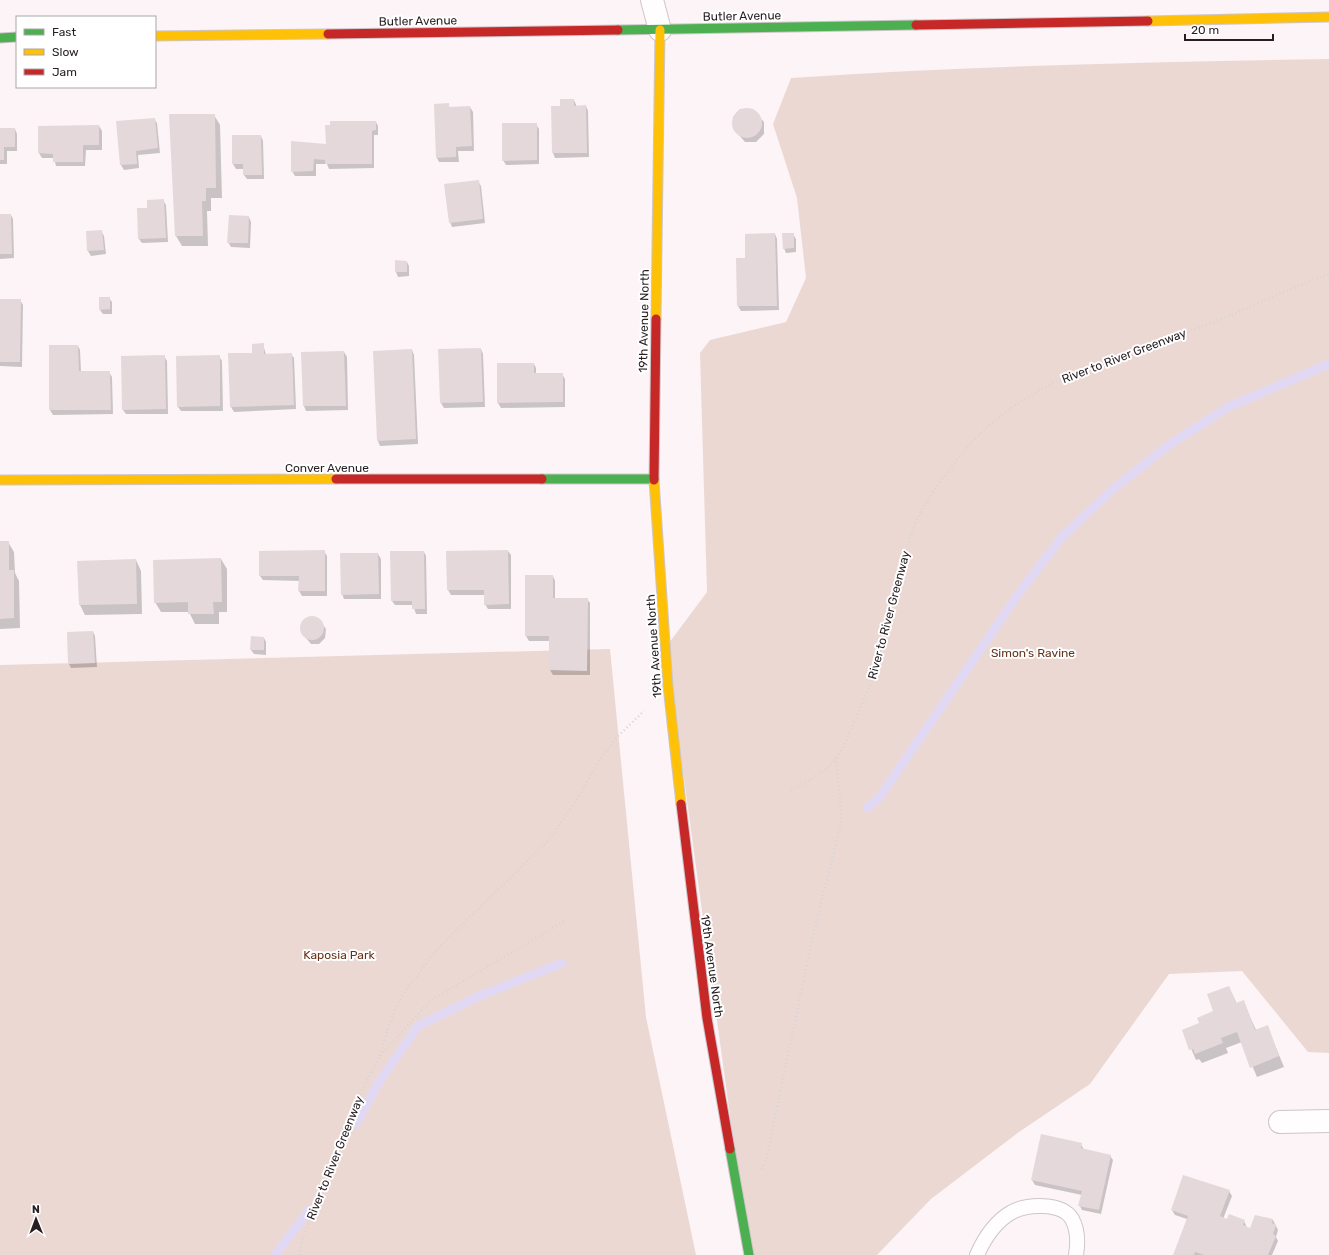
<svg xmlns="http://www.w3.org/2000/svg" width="1329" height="1255" font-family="Rubik,sans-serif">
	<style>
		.green { fill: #ecd8d3 }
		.shadow { fill: #0003 }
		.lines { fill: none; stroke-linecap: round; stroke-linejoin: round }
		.stream { stroke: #e1d9f4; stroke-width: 9 }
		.building { fill: #e4d8da }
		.lane-casing { stroke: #cec6c9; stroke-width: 16 }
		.street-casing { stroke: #cec6c9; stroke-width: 24 }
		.fast-casing { stroke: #cec6c9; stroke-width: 11 }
		.slow-casing { stroke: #cec6c9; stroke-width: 11 }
		.jam-casing { stroke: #cec6c9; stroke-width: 11 }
		.path { stroke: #d7d4d5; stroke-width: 2.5; stroke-dasharray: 1 3; stroke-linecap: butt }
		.lane { stroke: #fffdfe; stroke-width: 14 }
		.street { stroke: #fffdfe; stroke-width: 22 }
		.fast { stroke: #4caf50; stroke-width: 9 }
		.slow { stroke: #ffc107; stroke-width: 9 }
		.jam { stroke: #c62828; stroke-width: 9 }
		.labels { text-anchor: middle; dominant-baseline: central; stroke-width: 4; stroke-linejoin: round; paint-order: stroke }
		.street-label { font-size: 12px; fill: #271e22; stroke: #fff }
		.park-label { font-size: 12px; fill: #66321a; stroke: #fff }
	</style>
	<rect width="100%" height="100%" fill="#fcf4f7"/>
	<!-- green -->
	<path class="green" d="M 1329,59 L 1329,1053 L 1308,1052 L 1242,971 L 1169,974 L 1090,1084 L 1019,1132 L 931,1199 L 877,1255 L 749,1255 L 666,647 L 707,592 L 700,353 L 710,340 L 786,322 L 806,278 L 797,198 L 773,124 L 791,78 C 970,66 1149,62 1329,59 Z
		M 610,649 L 646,1017 L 696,1255 L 0,1255 L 0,665 Z"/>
	<!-- shadow -->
	<path class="shadow" d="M 574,100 L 577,107 L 586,106 L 588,111 L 589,157 L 555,158 L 553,153 L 552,107 L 561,107 Z
		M 448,104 L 450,108 L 470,107 L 473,112 L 474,151 L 458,151 L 459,162 L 439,162 L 437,158 Z
		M 740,109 L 752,109 L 764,122 L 764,134 L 756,142 L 745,142 L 733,128 L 733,117 Z
		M 214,115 L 220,125 L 222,198 L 211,198 L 211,211 L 207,211 L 208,246 L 182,246 L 176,236 Z
		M 154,119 L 157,123 L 160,153 L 138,155 L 139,168 L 124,170 L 121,165 L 117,122 Z
		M 376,122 L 378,126 L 378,135 L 374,135 L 374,168 L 329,169 L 327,164 L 316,164 L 316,176 L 295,176 L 292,171 Z
		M 536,124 L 539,129 L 539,164 L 506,165 L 503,160 Z
		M 99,126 L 102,131 L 102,150 L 86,150 L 85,166 L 56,166 L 54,158 L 42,158 L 39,153 L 39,127 Z
		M 0,129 L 15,129 L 17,134 L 17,151 L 7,151 L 7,164 L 0,164 Z
		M 233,136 L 261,136 L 263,141 L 264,179 L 247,179 L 244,175 L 244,169 L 236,169 L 233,164 Z
		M 478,181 L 481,186 L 485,223 L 452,227 L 450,222 Z
		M 163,200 L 166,205 L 168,242 L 142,243 L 139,239 Z
		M 0,215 L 11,215 L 13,219 L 14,258 L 0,259 Z
		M 249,217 L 251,222 L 250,248 L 231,247 L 228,242 Z
		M 101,231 L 104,236 L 106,254 L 91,256 L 88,251 L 87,232 Z
		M 775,234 L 777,239 L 779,310 L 741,311 L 738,306 Z
		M 793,234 L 796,239 L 796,252 L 786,253 L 784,248 Z
		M 407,262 L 409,266 L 409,276 L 398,277 L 396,272 Z
		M 109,298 L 112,302 L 112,314 L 103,314 L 100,310 Z
		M 0,300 L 20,300 L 23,305 L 22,367 L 0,366 Z
		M 263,344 L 266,355 L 291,354 L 294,358 L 296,409 L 234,412 L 231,407 L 253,354 Z
		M 78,346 L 80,350 L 81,372 L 109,372 L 112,377 L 113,414 L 53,415 L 50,410 Z
		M 481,349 L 483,354 L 485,407 L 444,408 L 441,403 L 439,350 Z
		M 412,350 L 414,355 L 418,444 L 380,446 L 378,441 Z
		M 344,352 L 347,357 L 348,410 L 306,411 L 304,406 L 302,353 Z
		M 164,356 L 167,361 L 168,414 L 126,414 L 123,410 Z
		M 219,356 L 222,361 L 223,411 L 181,411 L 178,407 Z
		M 498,364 L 534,364 L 536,368 L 536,374 L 562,374 L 565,379 L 565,407 L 501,408 L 498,403 Z
		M 0,542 L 8,542 L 14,552 L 15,573 L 19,581 L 20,628 L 0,629 Z
		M 324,551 L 327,556 L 327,596 L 302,596 L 299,591 L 300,581 L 263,580 L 260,576 Z
		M 508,551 L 511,555 L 511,609 L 488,609 L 485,604 L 485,595 L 451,595 L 448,590 Z
		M 424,552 L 426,556 L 427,614 L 416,614 L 413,605 L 395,605 L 392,601 Z
		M 378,554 L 381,559 L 381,599 L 344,599 L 342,594 Z
		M 221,559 L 227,569 L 227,612 L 219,612 L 219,624 L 195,624 L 189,612 L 161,612 L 155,602 Z
		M 136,560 L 141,571 L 142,614 L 85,615 L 80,605 L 78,562 Z
		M 526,576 L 553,576 L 555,581 L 555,599 L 587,599 L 590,603 L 590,675 L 553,675 L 550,670 L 550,641 L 529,641 L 526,636 Z
		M 310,617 L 318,618 L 326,629 L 325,638 L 319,644 L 311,644 L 301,632 L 302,623 Z
		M 93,632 L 95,636 L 97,667 L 71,668 L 69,664 Z
		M 264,638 L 266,642 L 266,655 L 254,654 L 251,650 Z
		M 1229,987 L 1237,1004 L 1243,1001 L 1256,1030 L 1267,1026 L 1284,1067 L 1257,1077 L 1242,1042 L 1226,1048 L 1228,1053 L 1202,1063 L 1199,1059 L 1196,1060 L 1183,1030 L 1200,1024 L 1214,1012 Z
		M 1081,1144 L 1084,1150 L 1110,1156 L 1113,1160 L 1101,1214 L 1082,1210 L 1080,1206 L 1082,1195 L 1035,1185 L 1032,1180 Z
		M 1229,1191 L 1232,1196 L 1223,1219 L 1244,1221 L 1247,1228 L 1251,1229 L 1255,1216 L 1273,1220 L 1278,1230 L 1276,1237 L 1278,1241 L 1272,1255 L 1174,1255 L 1187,1219 L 1175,1215 L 1172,1210 Z"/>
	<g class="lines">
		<!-- stream -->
		<path class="stream" d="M 867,808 L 879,798 L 1019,593 L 1062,537 L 1113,489 L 1169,445 L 1228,407 L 1329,364
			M 356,1124 L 379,1082 L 418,1026 L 477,997 L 562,963
			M 275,1255 L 310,1209"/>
	</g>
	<!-- building -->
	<path class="building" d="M 560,99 L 574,99 L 574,106 L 586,105 L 587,153 L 552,153 L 551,106 L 560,106 Z
		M 449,103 L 449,107 L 470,106 L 472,146 L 456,147 L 456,157 L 436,158 L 434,104 Z
		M732 123a15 15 0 1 1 30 0a15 15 0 1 1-30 0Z
		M 169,114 L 215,114 L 216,188 L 206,188 L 206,201 L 202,201 L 203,236 L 175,236 Z
		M 155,118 L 158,148 L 136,151 L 137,164 L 120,165 L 116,121 Z
		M 330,121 L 376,121 L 376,130 L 372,131 L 372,164 L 325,164 L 325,160 L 314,159 L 313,171 L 291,172 L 291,141 L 326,144 L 325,125 L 330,125 Z
		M 502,123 L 537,123 L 537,160 L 502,161 Z
		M 99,125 L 99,145 L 83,145 L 83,162 L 53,162 L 53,154 L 38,153 L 38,126 Z
		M 0,128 L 15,128 L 15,147 L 4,147 L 4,160 L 0,160 Z
		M 232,135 L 261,135 L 262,175 L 243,175 L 243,164 L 232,164 Z
		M 479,180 L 483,219 L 449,223 L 444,184 Z
		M 164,199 L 166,238 L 138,239 L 137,208 L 147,208 L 147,200 Z
		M 0,214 L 11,214 L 12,254 L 0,254 Z
		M 229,215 L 249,216 L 248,243 L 227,243 Z
		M 102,230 L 104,250 L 87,251 L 86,231 Z
		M 775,233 L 777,306 L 737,306 L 736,258 L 745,258 L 745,234 Z
		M 782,233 L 794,233 L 794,248 L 783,249 Z
		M 395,260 L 407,261 L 407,272 L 395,272 Z
		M 99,297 L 110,297 L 110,309 L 99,310 Z
		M 0,299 L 21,299 L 20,362 L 0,362 Z
		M 264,343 L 264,354 L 292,353 L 294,405 L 230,407 L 228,353 L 252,353 L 252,344 Z
		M 49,345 L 78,345 L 79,371 L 110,371 L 111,410 L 49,410 Z
		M 481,348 L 483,402 L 440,403 L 438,349 Z
		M 412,349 L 416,439 L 377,441 L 373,351 Z
		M 344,351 L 346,406 L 303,406 L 301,352 Z
		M 165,355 L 166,409 L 122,410 L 121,356 Z
		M 220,355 L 220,406 L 177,407 L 176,356 Z
		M 497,363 L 534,363 L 534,373 L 563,373 L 563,402 L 497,403 Z
		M 0,541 L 9,541 L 9,570 L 14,570 L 14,618 L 0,619 Z
		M 325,550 L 325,591 L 298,591 L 299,576 L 259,576 L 259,551 Z
		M 508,550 L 509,604 L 484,605 L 484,590 L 447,590 L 446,551 Z
		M 390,551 L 424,551 L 425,609 L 412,609 L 412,601 L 391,601 Z
		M 340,553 L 378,553 L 379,594 L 341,595 Z
		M 221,558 L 222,602 L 213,602 L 214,614 L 188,614 L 188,602 L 154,603 L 153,560 Z
		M 136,559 L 137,604 L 79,605 L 77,561 Z
		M 525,575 L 553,575 L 553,598 L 588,598 L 587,671 L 549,670 L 549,636 L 525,636 Z
		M300 628a12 12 0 1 1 24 0a12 12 0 1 1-24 0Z
		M 93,631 L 95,663 L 68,664 L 67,632 Z
		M 251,636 L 264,637 L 264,650 L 250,650 Z
		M 1229,986 L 1236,1003 L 1244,1000 L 1255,1030 L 1268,1025 L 1279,1056 L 1250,1068 L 1237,1032 L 1221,1038 L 1223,1043 L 1195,1054 L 1193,1049 L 1189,1050 L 1182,1030 L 1199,1023 L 1197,1018 L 1213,1011 L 1207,994 Z
		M 1041,1134 L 1082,1143 L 1081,1148 L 1111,1155 L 1099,1210 L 1078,1206 L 1082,1191 L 1031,1180 Z
		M 1183,1175 L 1230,1190 L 1220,1216 L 1227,1219 L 1229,1214 L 1245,1220 L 1243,1225 L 1250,1228 L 1255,1215 L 1273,1219 L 1272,1223 L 1276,1225 L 1273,1234 L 1276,1236 L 1268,1255 L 1204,1255 L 1195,1252 L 1194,1255 L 1173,1255 L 1188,1216 L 1171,1210 Z"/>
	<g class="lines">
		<defs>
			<path id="lane" d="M 977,1255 C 984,1239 996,1221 1012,1212 C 1027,1204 1062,1202 1072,1219 C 1078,1230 1078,1243 1076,1255"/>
			<path id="street" d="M 652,0 L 660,30
				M 1280,1122 L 1329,1121"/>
			<path id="fast" d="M 618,30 L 916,25
				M 0,38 L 17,37
				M 542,479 L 654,479
				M 730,1149 L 749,1255"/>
			<path id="slow" d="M 1148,21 L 1329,17
				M 155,36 L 328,34
				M 656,319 L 660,30
				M 0,480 L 336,479
				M 654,480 L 668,686 L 681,804"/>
			<path id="jam" d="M 916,25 L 1148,21
				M 328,34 L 618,30
				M 336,479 L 542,479
				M 654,480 L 656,319
				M 681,804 L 707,1018 L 730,1149"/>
		</defs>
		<!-- lane casing -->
		<use href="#lane" class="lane-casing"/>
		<!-- street casing -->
		<use href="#street" class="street-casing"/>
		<!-- fast casing -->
		<use href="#fast" class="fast-casing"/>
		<!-- slow casing -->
		<use href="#slow" class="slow-casing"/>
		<!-- jam casing -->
		<use href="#jam" class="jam-casing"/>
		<!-- path -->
		<path class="path" d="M 791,790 C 807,782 824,773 836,758 C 844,747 849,734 854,722 C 864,700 874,678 880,654 C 888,626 891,596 900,568 C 907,548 913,525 923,508 C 935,487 951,467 966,449 C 1032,371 1139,353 1229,316 C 1262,302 1295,286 1329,274
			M 380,1056 L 387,1031 L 396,1007 L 408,987 L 438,948 L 548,841 L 580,795 L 596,765 L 617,737 L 644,711
			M 762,1169 L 767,1156 L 813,935 L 842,819 L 836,758
			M 299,1255 L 303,1238 L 354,1106 L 380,1056 L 431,1000 L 565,921"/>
		<!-- lane -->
		<use href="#lane" class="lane"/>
		<!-- street -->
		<use href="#street" class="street"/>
		<!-- fast -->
		<use href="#fast" class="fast"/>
		<!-- slow -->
		<use href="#slow" class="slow"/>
		<!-- jam -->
		<use href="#jam" class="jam"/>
	</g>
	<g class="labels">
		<!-- street labels -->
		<g class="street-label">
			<text transform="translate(742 16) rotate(-1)">Butler Avenue</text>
			<text transform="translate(418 21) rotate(-1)">Butler Avenue</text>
			<text transform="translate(644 321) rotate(-89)">19th Avenue North</text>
			<text transform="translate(1124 356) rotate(-21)">River to River Greenway</text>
			<text x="327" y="468">Conver Avenue</text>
			<text transform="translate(889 615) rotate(-75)">River to River Greenway</text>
			<text transform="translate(654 646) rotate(-94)">19th Avenue North</text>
			<text transform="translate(712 966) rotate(82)">19th Avenue North</text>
			<text transform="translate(335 1158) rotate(-68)">River to River Greenway</text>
		</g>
		<!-- park labels -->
		<g class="park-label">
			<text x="1033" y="653">Simon's Ravine</text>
			<text x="339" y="955">Kaposia Park</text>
		</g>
	</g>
	<!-- legend -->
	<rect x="16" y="16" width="140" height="72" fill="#ffffff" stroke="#a9a5a7"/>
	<rect x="24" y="29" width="20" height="6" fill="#4caf50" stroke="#a9a5a7"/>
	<text x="52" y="36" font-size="12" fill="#271e22">Fast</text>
	<rect x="24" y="49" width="20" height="6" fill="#ffc107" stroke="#a9a5a7"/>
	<text x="52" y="56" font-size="12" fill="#271e22">Slow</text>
	<rect x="24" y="69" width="20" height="6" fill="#c62828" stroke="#a9a5a7"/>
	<text x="52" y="76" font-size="12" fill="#271e22">Jam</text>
	<!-- north arrow -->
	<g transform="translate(36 1219) rotate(359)" stroke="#ffffff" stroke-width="3" paint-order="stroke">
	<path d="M0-3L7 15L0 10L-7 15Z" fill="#271e22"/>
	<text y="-6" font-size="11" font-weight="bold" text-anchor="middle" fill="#271e22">N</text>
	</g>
	<!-- scale -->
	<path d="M1185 34v6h88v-6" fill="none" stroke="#271e22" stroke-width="2"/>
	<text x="1191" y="34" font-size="12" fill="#271e22" stroke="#ffffff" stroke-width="3" paint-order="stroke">20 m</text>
</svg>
